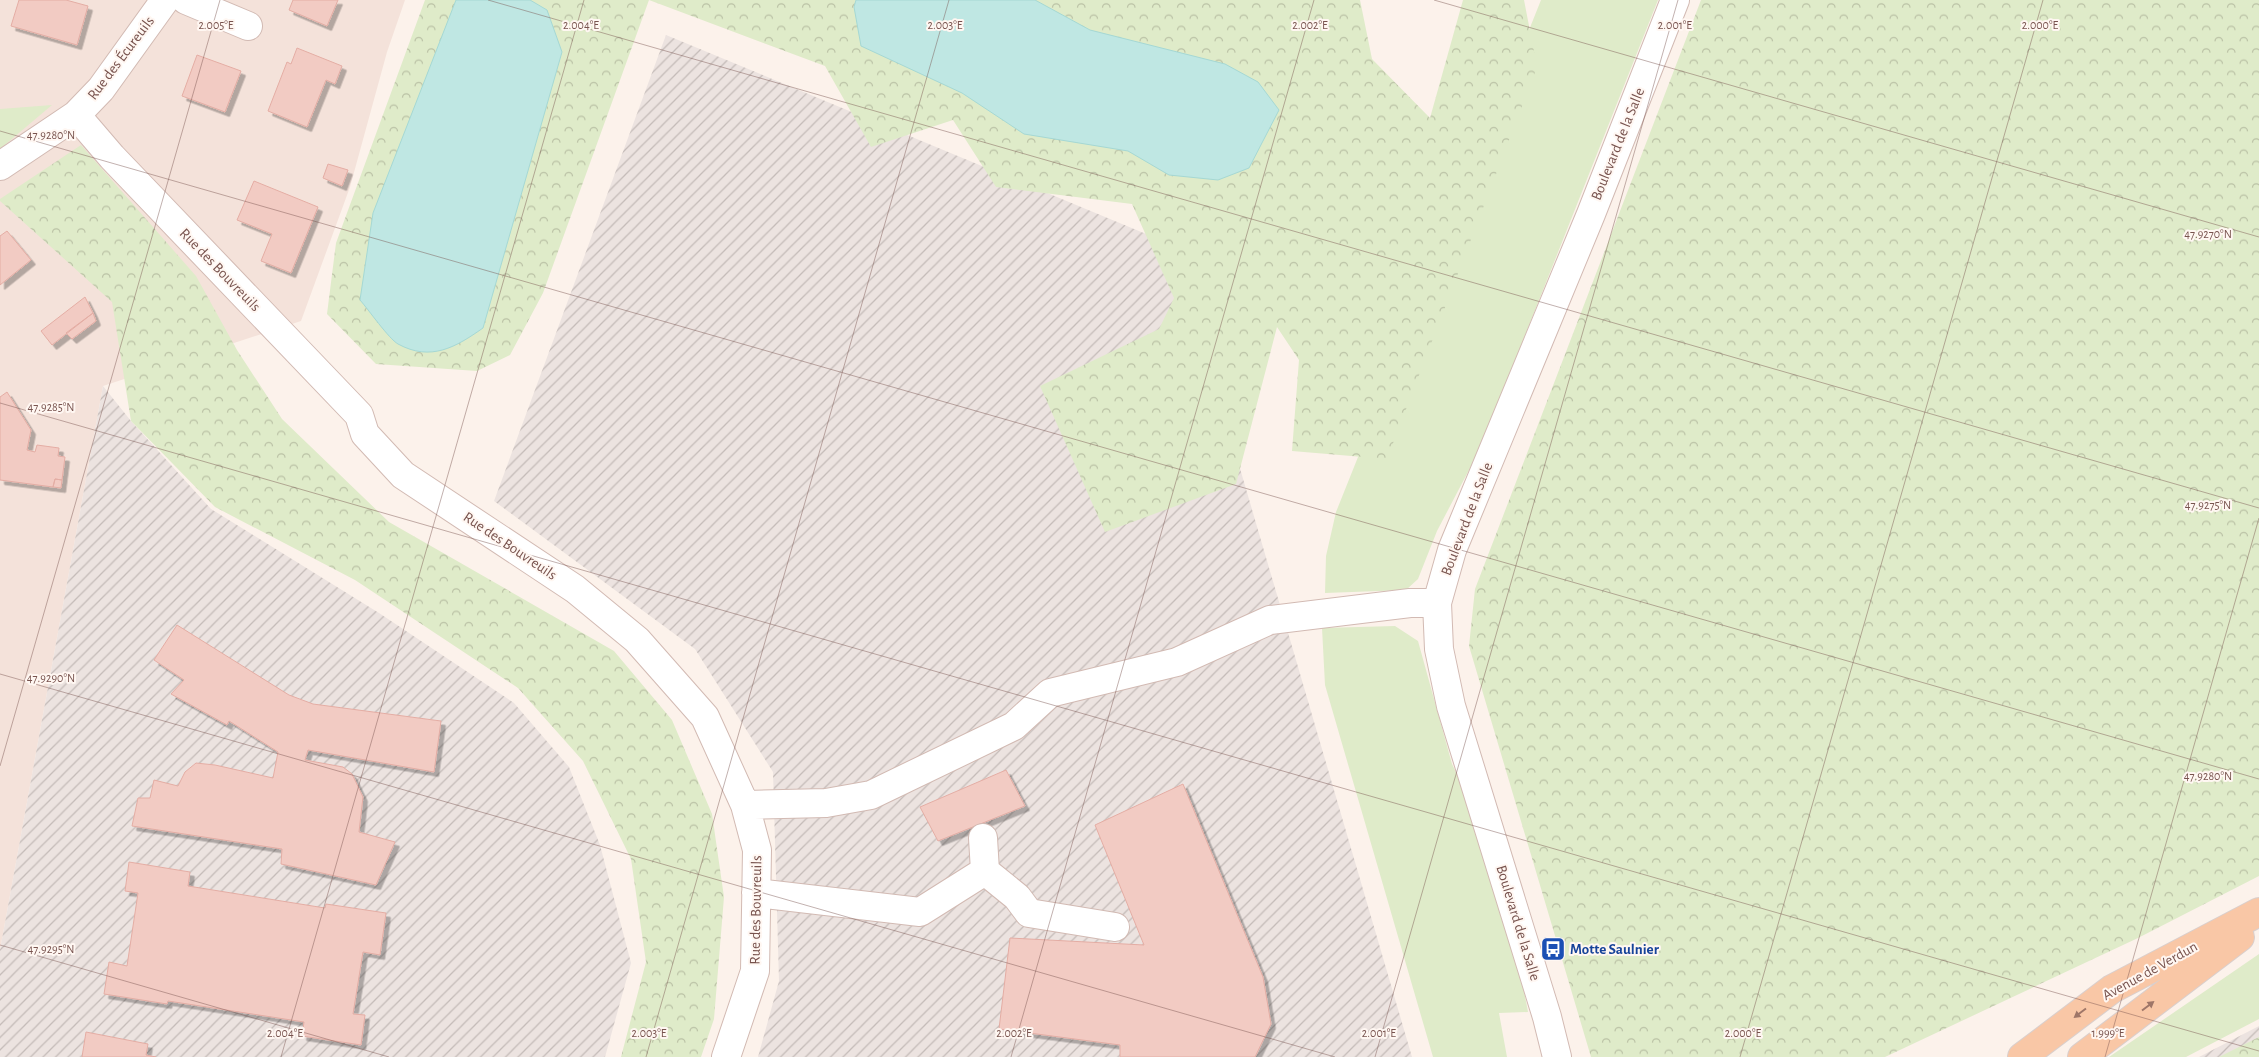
<svg xmlns="http://www.w3.org/2000/svg" width="2259" height="1057" font-family="'Alegreya Sans',sans-serif">
	<style>
		.residential { fill: #f4e2da }
		.industrial { fill: url(#industrial-furrows) }
		.green { fill: #dfebc9 }
		.forest { fill: url(#forest-crowns) }
		.water { fill: #bfe7e3; stroke: #a5d8d4 }
		.building { fill: #f2cbc3; stroke: #e4ada4; filter: url(#shadow) }
		.lines { fill: none; stroke-linecap: round; stroke-linejoin: round }
		.minor-casing { stroke: #d2bab3; stroke-width: 30 }
		.major-casing { stroke: #d9cfcd; stroke-width: 30 }
		.minor { stroke: #fff; stroke-width: 28 }
		.major { stroke: #f9c7a6; stroke-width: 28 }
		.oneway { fill: #9f7668 }
		.ticks { fill: none; stroke: #78534e; stroke-width: 1; stroke-opacity: 0.45 }
		.labels { text-anchor: middle; dominant-baseline: central; stroke-width: 4; stroke-linejoin: round; paint-order: stroke }
		.street-label { font-size: 15px; fill: #78534e; stroke: #fff7f2 }
		.transit-label { font-size: 15px; font-weight: bold; fill: #164399; stroke: #fff7f2; text-anchor: start }
		.ticks-label { font-size: 12px; text-anchor: middle; fill: #78534e; stroke: #fff7f2; stroke-width: 4; stroke-linejoin: round; paint-order: stroke }
	</style>
	<defs>
		<pattern id="industrial-furrows" width="10" height="10" patternUnits="userSpaceOnUse" patternTransform="scale(1.25)"><rect width="10" height="10" fill="#ece3e0"/><path d="M-1 1l2-2M0 10L10 0M9 11l2-2" fill="none" stroke="#c4bbb8"/></pattern>
		<pattern id="forest-crowns" width="20" height="18" patternUnits="userSpaceOnUse" patternTransform="scale(1.25)"><rect width="20" height="18" fill="#dfebc9"/><path d="M2 6a3 3 0 1 1 6 0M12 15a3 3 0 1 1 6 0" fill="none" stroke="#bac1a5"/></pattern>
		<filter id="shadow"><feDropShadow dx="4.5" dy="4.5" stdDeviation="0" flood-color="#0004"/></filter>
	</defs>
	<rect width="100%" height="100%" fill="#fcf2eb"/>
	<!-- residential -->
	<path class="residential" d="M 0,0 L 405,0 L 387,52 L 350,187 L 301,321 L 103,386 L 0,950 Z"/>
	<!-- industrial -->
	<path class="industrial" d="M 666,35 L 1175,246 L 1412,1057 L 758,1057 L 779,981 L 773,772 L 695,649 L 494,501 Z
		M 103,386 L 131,421 L 211,509 L 379,613 L 514,703 L 569,767 L 600,845 L 631,963 L 605,1057 L 0,1057 L 0,950 Z
		M 2259,1026 L 2259,1057 L 2199,1057 Z"/>
	<!-- green -->
	<path class="green" d="M 1541,0 L 1658,0 L 1480,449 L 1437,531 L 1418,579 L 1406,590 L 1325,593 L 1326,556 L 1336,512 Z
		M 52,105 L 0,149 L 0,109 Z
		M 1395,626 L 1418,641 L 1452,764 L 1472,806 L 1516,949 L 1528,1012 L 1499,1013 L 1507,1057 L 1433,1057 L 1325,685 L 1322,628 Z
		M 2259,954 L 2259,1019 L 2186,1057 L 2109,1057 Z"/>
	<!-- forest -->
	<path class="forest" d="M 425,0 L 1360,0 L 1372,59 L 1430,118 L 1463,0 L 1524,0 L 1537,67 L 1387,459 L 1292,451 L 1299,360 L 1277,327 L 1236,484 L 1105,532 L 1040,386 L 1159,329 L 1174,298 L 1132,204 L 996,187 L 953,120 L 871,147 L 825,66 L 649,0 L 543,293 L 510,355 L 477,371 L 376,364 L 327,314 L 336,243 Z
		M 1701,0 L 2259,0 L 2259,876 L 2138,938 L 1885,1057 L 1591,1057 L 1469,646 L 1475,589 Z
		M 81,145 L 196,276 L 237,350 L 282,419 L 389,522 L 614,651 L 672,720 L 712,814 L 724,897 L 714,1019 L 701,1057 L 621,1057 L 646,962 L 631,859 L 583,761 L 518,688 L 355,580 L 215,507 L 131,421 L 112,302 L 0,201 L 0,199 Z
		M 2259,1037 L 2259,1057 L 2219,1057 Z"/>
	<!-- water -->
	<path class="water" d="M 456,0 L 530,0 L 547,10 L 562,52 L 483,328 C 456,347 431,362 398,344 C 389,339 368,309 360,300 L 373,213 Z
		M 856,0 L 1035,0 L 1090,30 L 1225,64 L 1258,82 L 1279,110 L 1249,168 L 1218,180 L 1169,175 L 1128,151 L 1024,134 L 962,93 L 861,46 L 854,7 Z"/>
	<!-- building -->
	<path class="building" d="M 19,0 L 66,0 L 88,6 L 77,45 L 11,26 Z
		M 293,0 L 338,0 L 327,26 L 289,10 Z
		M 297,48 L 342,66 L 335,84 L 326,80 L 307,127 L 268,111 L 287,62 L 291,64 Z
		M 197,55 L 241,71 L 225,112 L 182,96 Z
		M 328,164 L 348,170 L 342,186 L 323,178 Z
		M 254,181 L 318,207 L 291,273 L 261,261 L 272,234 L 237,220 Z
		M 7,231 L 31,260 L 0,285 L 0,236 Z
		M 85,297 L 93,313 L 52,345 L 41,331 Z
		M 93,313 L 96,321 L 72,339 L 66,333 Z
		M 7,392 L 31,430 L 27,450 L 35,452 L 37,445 L 59,448 L 58,456 L 65,457 L 62,480 L 55,479 L 53,487 L 0,480 L 0,397 Z
		M 55,479 L 62,480 L 61,488 L 53,487 Z
		M 177,625 L 289,695 L 313,704 L 441,721 L 434,772 L 308,750 L 305,760 L 343,767 L 352,774 L 363,797 L 359,832 L 395,842 L 376,885 L 281,864 L 282,849 L 132,826 L 138,798 L 150,798 L 154,780 L 178,786 L 185,772 L 196,763 L 215,765 L 273,778 L 278,752 L 229,721 L 227,725 L 171,694 L 184,680 L 154,660 Z
		M 1006,770 L 1025,806 L 938,841 L 920,807 Z
		M 1183,784 L 1263,977 L 1271,1024 L 1255,1057 L 1120,1057 L 1120,1045 L 999,1029 L 1010,938 L 1144,945 L 1095,825 Z
		M 129,862 L 190,872 L 188,886 L 325,908 L 326,904 L 386,913 L 380,955 L 363,952 L 353,1014 L 365,1015 L 361,1045 L 302,1036 L 304,1022 L 168,1001 L 167,1004 L 104,994 L 109,962 L 127,966 L 138,893 L 125,891 Z
		M 86,1032 L 148,1044 L 146,1055 L 156,1057 L 82,1057 Z"/>
	<g class="lines">
		<defs>
			<path id="minor" d="M 186,0 L 248,26
				M 76,115 L 112,157 L 359,415 L 365,434 L 403,475 L 575,589 L 637,640 L 705,717 L 745,805 L 757,850 L 755,971 L 726,1057
				M 0,166 L 76,115 L 101,89 L 165,0
				M 745,805 L 826,803 L 871,795 L 1014,726 L 1050,693 L 1177,662 L 1270,620 L 1410,603 L 1437,603
				M 985,871 L 1017,897 L 1029,913 L 1115,927
				M 756,893 L 920,912 L 985,871 L 983,838
				M 1557,1057 L 1547,1017 L 1451,706 L 1439,649 L 1437,603 L 1452,550 L 1591,214 L 1675,0"/>
			<path id="major" d="M 2022,1057 L 2112,989 L 2259,912
				M 2082,1057 L 2240,937"/>
		</defs>
		<!-- minor casing -->
		<use href="#minor" class="minor-casing"/>
		<!-- major casing -->
		<use href="#major" class="major-casing"/>
		<!-- minor -->
		<use href="#minor" class="minor"/>
		<!-- major -->
		<use href="#major" class="major"/>
	</g>
	<!-- one-way arrows -->
	<defs><path id="oneway-solid" d="M-6-.8H1V-3.2L6.5 0L1 3.2V.8H-6Z" transform="scale(1.25)"/></defs>
	<g class="oneway">
		<use href="#oneway-solid" transform="translate(2148 1006) rotate(-37)"/>
		<use href="#oneway-solid" transform="translate(2080 1013) rotate(143)"/>
	</g>
	<!-- ticks -->
	<path class="ticks" d="M 488,0 L 2259,508M 1434,0 L 2259,237M 0,131 L 2259,779M 0,403 L 2259,1051M 0,674 L 1335,1057M 0,766 L 220,0M 0,945 L 389,1057M 281,1057 L 584,0M 646,1057 L 949,0M 1011,1057 L 1314,0M 1375,1057 L 1678,0M 1740,1057 L 2043,0M 2105,1057 L 2259,518"/>
	<!-- icons -->
	<defs>
		<symbol id="bus-square" viewBox="-11 -11 22 22"><rect x="-9" y="-9" width="18" height="18" rx="4" fill="#1a4fb4" stroke="#fff7f2"/><path d="M-5-6H5V4H4V6H2V4H-2V6H-4V4H-5ZM-3.5-4V0h7V-4ZM-3.5 1.2v1.5H-2V1.2ZM2 1.2v1.5H3.5V1.2Z" fill="#fff"/></symbol>
	</defs>
	<g fill-rule="evenodd">
		<use href="#bus-square" x="1539" y="935" width="28" height="28"/>
	</g>
	<g class="labels">
		<!-- street labels -->
		<g class="street-label">
			<text transform="translate(121 58) rotate(-53)">Rue des Écureuils</text>
			<text transform="translate(1618 144) rotate(-68)">Boulevard de la Salle</text>
			<text transform="translate(220 270) rotate(46)">Rue des Bouvreuils</text>
			<text transform="translate(1467 519) rotate(-69)">Boulevard de la Salle</text>
			<text transform="translate(510 546) rotate(34)">Rue des Bouvreuils</text>
			<text transform="translate(756 910) rotate(-89)">Rue des Bouvreuils</text>
			<text transform="translate(1518 923) rotate(73)">Boulevard de la Salle</text>
			<text transform="translate(2150 971) rotate(-29)">Avenue de Verdun</text>
		</g>
		<!-- transit labels -->
		<g class="transit-label">
			<text x="1570" y="949">Motte Saulnier</text>
		</g>
	</g>
	<g class="ticks-label">
		<text x="216" y="29">2.005°E</text>
		<text x="581" y="29">2.004°E</text>
		<text x="945" y="29">2.003°E</text>
		<text x="1310" y="29">2.002°E</text>
		<text x="1675" y="29">2.001°E</text>
		<text x="2040" y="29">2.000°E</text>
		<text x="51" y="139">47.9280°N</text>
		<text x="2208" y="238">47.9270°N</text>
		<text x="51" y="411">47.9285°N</text>
		<text x="2208" y="509">47.9275°N</text>
		<text x="51" y="682">47.9290°N</text>
		<text x="2208" y="780">47.9280°N</text>
		<text x="51" y="953">47.9295°N</text>
		<text x="285" y="1037">2.004°E</text>
		<text x="649" y="1037">2.003°E</text>
		<text x="1014" y="1037">2.002°E</text>
		<text x="1379" y="1037">2.001°E</text>
		<text x="1743" y="1037">2.000°E</text>
		<text x="2108" y="1037">1.999°E</text>
	</g>
</svg>
